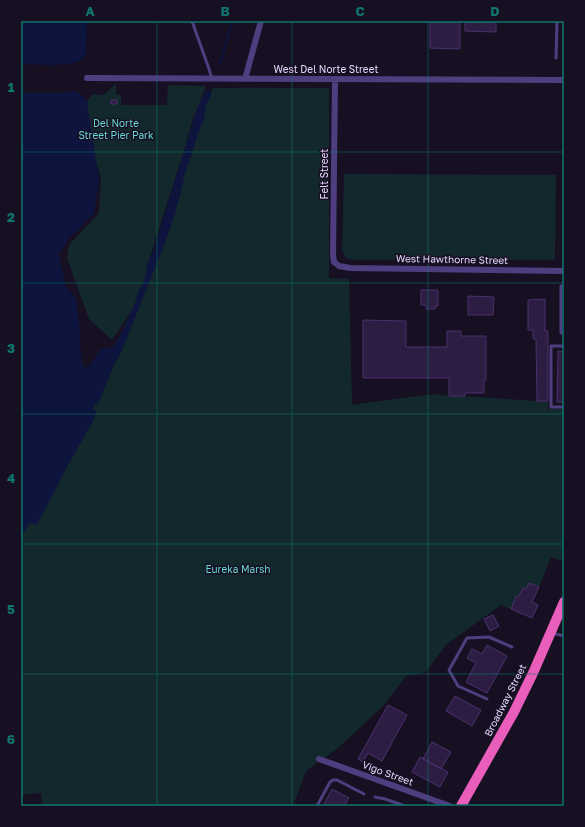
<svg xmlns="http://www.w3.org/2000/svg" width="585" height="827" font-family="'Golos Text',sans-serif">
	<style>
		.green { fill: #13282c; fill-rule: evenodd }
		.water { fill: #0d143e }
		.pier { fill: #171023 }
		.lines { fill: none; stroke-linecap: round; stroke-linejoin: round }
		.stream { stroke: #0d143e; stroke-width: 2 }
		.building { fill: #2d1d43; stroke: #4a316d }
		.service { stroke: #4f3e7f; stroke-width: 3 }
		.minor { stroke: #4f3e7f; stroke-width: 6 }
		.trunk { stroke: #e95eba; stroke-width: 10 }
		.grid { fill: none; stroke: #0f766e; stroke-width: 1; stroke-opacity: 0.55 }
		.labels { text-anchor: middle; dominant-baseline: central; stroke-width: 3; stroke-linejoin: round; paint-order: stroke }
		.street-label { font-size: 10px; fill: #e2d5fc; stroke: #171023 }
		.park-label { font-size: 10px; fill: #66d7d4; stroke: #171023 }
		.neatline { fill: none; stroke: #0f766e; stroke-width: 1.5 }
		.grid-label { font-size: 13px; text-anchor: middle; font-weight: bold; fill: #0f766e }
	</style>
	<rect width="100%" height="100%" fill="#171023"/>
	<!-- green -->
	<path class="green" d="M 116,84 L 116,95 L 121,95 L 121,105 L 167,105 L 168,85 L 206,86 L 200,101 L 207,90 L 211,92 L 213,88 L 329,88 L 329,278 L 349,279 L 352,405 L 393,399 L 435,394 L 449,396 L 465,396 L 548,402 L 548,409 L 564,409 L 564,562 L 551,557 L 539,587 L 529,583 L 526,589 L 522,588 L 518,597 L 516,596 L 511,609 L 501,605 L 446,645 L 426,672 L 406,676 L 384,705 L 337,749 L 306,771 L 293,806 L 42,806 L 41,793 L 21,795 L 21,93 L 88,104 L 87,100 L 93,94 C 108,98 106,90 116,84 ZM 198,107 L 178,174 L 154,249 L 148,263 L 183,154 L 193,118 ZM 96,162 L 101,178 L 99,213 L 69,245 L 67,258 L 89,319 L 112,340 L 132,310 L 119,338 L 112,349 L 107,347 L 100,349 L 91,365 L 85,369 L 65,325 L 52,245 L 84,223 L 88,218 L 94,214 Z
		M 344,174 L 556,175 L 555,260 L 353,260 L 346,258 L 342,250 Z"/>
	<!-- water -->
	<path class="water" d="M 21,21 L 87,21 L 86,63 L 79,65 L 21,67 Z
		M 21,85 L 78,90 L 87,100 L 99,180 L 94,214 L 88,218 L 79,230 L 69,237 L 65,245 L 58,255 L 63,273 L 65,286 L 70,291 L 76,300 L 80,330 L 81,359 L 85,369 L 91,365 L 100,349 L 107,347 L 112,349 L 119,338 L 134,306 L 139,290 L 144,282 L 147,265 L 154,249 L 199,103 L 207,90 L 211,92 L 211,96 L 206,106 L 204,119 L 199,131 L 186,171 L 175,214 L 165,243 L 120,355 L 113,367 L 98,404 L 95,404 L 93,409 L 97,411 L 92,423 L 68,465 L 37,525 L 30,523 L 21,536 Z"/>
	<!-- pier -->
	<path class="pier" d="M 86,54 L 86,65 L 80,67 L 61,70 L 21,69 L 21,64 L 51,65 L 71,64 L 79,61 Z
		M 21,83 L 67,84 L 79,88 L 89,99 L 87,100 L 76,91 L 60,93 L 21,93 Z"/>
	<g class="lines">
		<!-- stream -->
		<path class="stream" d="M 219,65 L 223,55 L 232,21"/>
	</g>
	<!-- building -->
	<path class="building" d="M 430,21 L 460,21 L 460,49 L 430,48 Z
		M 465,21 L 496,21 L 496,32 L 465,31 Z
		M 111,100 L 117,100 L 117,104 L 111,104 Z
		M 421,290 L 438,290 L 438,306 L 435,306 L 435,309 L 426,309 L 426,305 L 421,305 Z
		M 468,296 L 494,297 L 493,315 L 468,315 Z
		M 545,299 L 545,331 L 548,331 L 548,401 L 537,401 L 536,339 L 533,339 L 533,330 L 528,330 L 528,300 Z
		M 363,320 L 406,321 L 406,347 L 447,347 L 447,331 L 461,331 L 461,336 L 486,336 L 486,380 L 484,380 L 484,393 L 465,393 L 465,396 L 449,396 L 449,378 L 363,378 Z
		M 558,351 L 564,352 L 564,402 L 557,402 Z
		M 529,583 L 539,587 L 532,602 L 538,605 L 532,618 L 511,609 L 516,596 L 518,597 L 523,588 L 526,589 Z
		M 493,615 L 499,626 L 490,631 L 484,619 Z
		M 487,645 L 507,656 L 487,693 L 466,682 L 476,663 L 467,658 L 472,649 L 482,654 Z
		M 455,696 L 481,710 L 472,726 L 446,711 Z
		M 388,705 L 407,715 L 382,761 L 368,753 L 363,762 L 358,759 Z
		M 432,742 L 451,752 L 441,769 L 423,759 Z
		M 420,757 L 448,772 L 440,787 L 412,772 Z
		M 332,789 L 349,798 L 344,806 L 323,806 Z"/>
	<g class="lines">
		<!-- service -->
		<path class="service" d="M 192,21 L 209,69 L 212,79
			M 556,58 L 557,21
			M 564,286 L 561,286 L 561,333 L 564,333
			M 564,346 L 551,346 L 551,407 L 564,407
			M 552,633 L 564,636
			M 487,699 L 458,686 L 449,670 L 467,638 L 489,637 L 512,647
			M 375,797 L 385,799 L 405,806
			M 317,806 L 330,782 L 333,780 L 337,780 L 364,794"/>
		<!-- minor -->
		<path class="minor" d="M 87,78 L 564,80
			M 245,79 L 261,21
			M 335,79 L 333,255 L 334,262 L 339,266 L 350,268 L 564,271
			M 319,759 L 450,806"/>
		<!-- trunk -->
		<path class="trunk" d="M 461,806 L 514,712 L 533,673 L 564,602"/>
	</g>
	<!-- grid -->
	<path class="grid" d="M 157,21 L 157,806M 292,21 L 292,806M 428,21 L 428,806M 21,152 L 564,152M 21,283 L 564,283M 21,414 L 564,414M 21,544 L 564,544M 21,674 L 564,674"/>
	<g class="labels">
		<!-- street labels -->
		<g class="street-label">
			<text x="326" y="69">West Del Norte Street</text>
			<text transform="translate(324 174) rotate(-90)">Felt Street</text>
			<text transform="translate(452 259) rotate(1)">West Hawthorne Street</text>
			<text transform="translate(505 700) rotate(-63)">Broadway Street</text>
			<text transform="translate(388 773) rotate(20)">Vigo Street</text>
		</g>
		<!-- park labels -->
		<g class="park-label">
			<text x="116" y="123">Del Norte<tspan x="116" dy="12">Street Pier Park</tspan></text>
			<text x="238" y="569">Eureka Marsh</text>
		</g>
	</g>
	<!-- border -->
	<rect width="585" height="827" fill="none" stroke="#171023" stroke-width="44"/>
	<rect x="22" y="22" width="541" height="783" class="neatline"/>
	<g class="grid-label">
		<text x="90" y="16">A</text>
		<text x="225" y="16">B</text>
		<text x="360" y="16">C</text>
		<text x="495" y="16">D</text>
		<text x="11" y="92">1</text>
		<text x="11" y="222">2</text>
		<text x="11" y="353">3</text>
		<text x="11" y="483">4</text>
		<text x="11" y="614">5</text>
		<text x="11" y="744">6</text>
	</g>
</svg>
